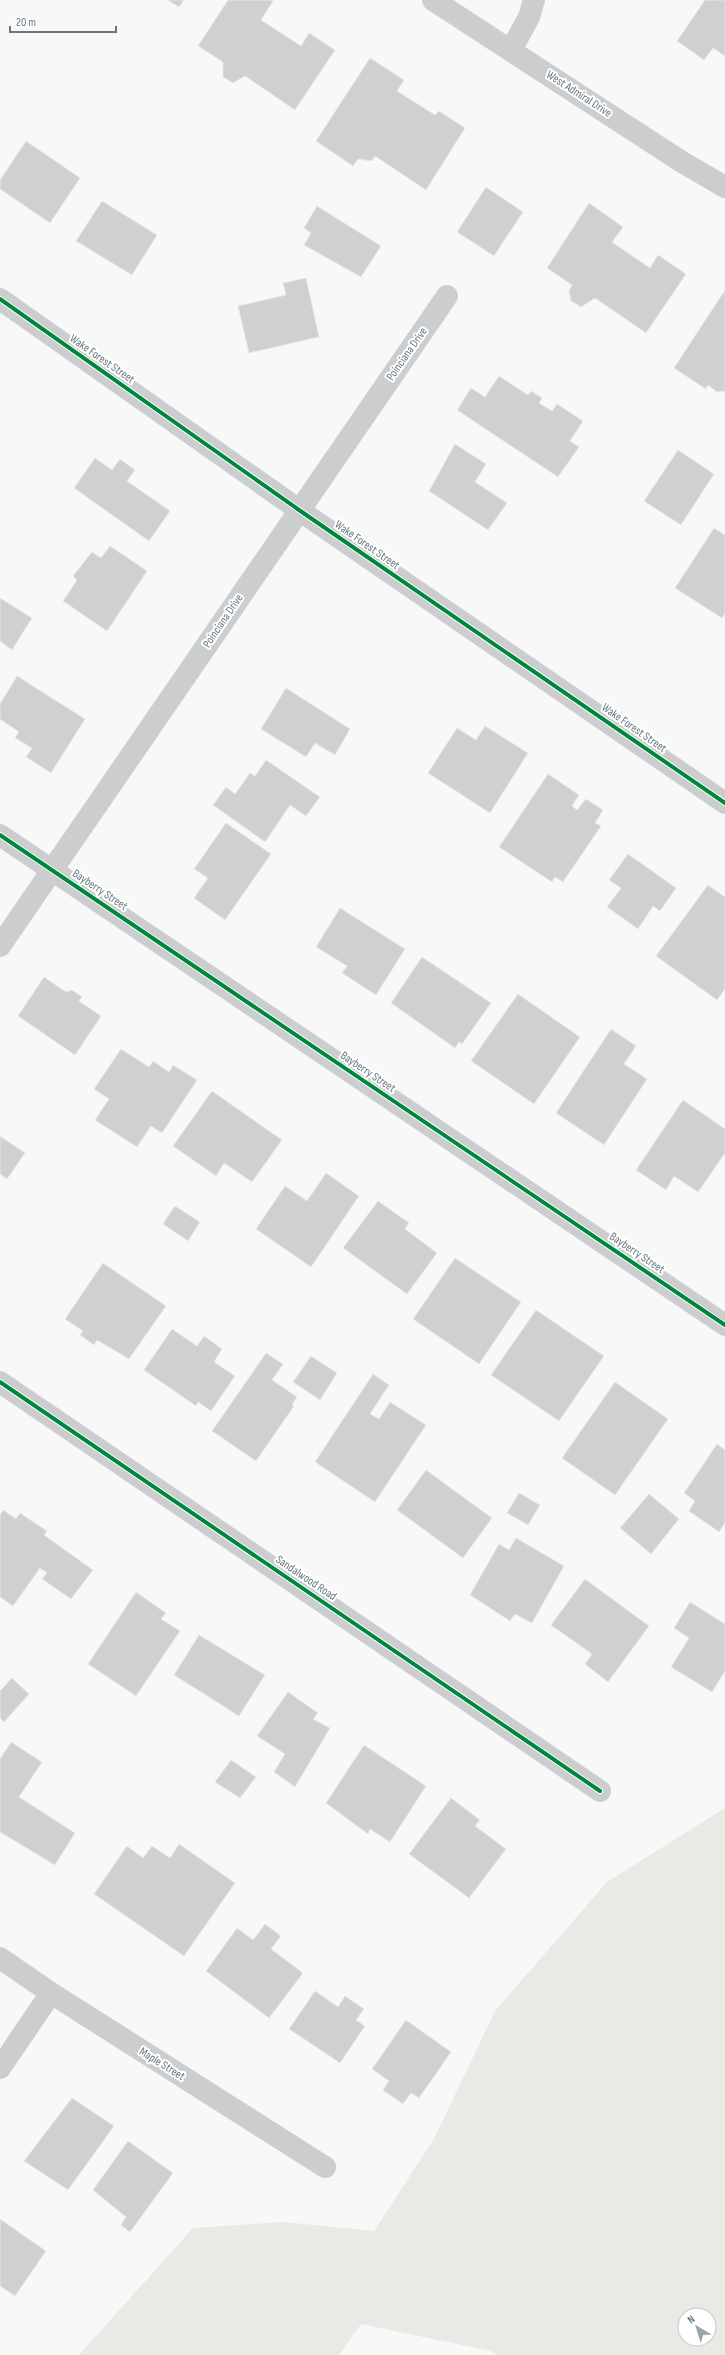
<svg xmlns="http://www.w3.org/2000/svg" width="725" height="2355" font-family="'Sofia Sans Condensed',sans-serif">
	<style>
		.green { fill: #e8eae5; fill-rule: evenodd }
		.building { fill: #ced0d1; stroke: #e8e8e8 }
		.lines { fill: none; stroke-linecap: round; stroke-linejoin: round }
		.minor { stroke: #cbcdce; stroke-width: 22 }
		.cycleway-casing { stroke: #fff; stroke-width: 6 }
		.cycleway { stroke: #00873e; stroke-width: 4 }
		.labels { text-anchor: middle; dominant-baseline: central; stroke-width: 4; stroke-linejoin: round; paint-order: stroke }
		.street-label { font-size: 12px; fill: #657982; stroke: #fff }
	</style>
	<rect width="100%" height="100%" fill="#f8f8f8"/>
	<!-- green -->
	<path class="green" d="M 725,1808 L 725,2355 L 497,2355 L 491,2351 L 361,2324 L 339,2355 L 79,2355 L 193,2228 L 283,2222 L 374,2231 L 434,2139 L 495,2011 L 607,1882 ZM 685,2315 L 709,2315 L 709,2339 L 685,2339 Z"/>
	<!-- building -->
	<path class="building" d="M 168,0 L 184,0 L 179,7 Z
		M 228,0 L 271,0 L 273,1 L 261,20 L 301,46 L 309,33 L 335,50 L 295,110 L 245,76 L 233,83 L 223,77 L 223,62 L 198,46 Z
		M 705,0 L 725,0 L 725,56 L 713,48 L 704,60 L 677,41 Z
		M 370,58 L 404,80 L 397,91 L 435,115 L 439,111 L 465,128 L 426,190 L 375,156 L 372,161 L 358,159 L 353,166 L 316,141 Z
		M 26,141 L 80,178 L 50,223 L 0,189 L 0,180 Z
		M 486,187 L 523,212 L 494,256 L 457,232 Z
		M 102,201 L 157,235 L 132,275 L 76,241 Z
		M 589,203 L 623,227 L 612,242 L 650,268 L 658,255 L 686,274 L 646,333 L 595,298 L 581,307 L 571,301 L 569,291 L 572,285 L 547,268 Z
		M 317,206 L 381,246 L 361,277 L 304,245 L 311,233 L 304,228 Z
		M 306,278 L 319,337 L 249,353 L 238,306 L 286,295 L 283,283 Z
		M 725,290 L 725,391 L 717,392 L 708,385 L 706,389 L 674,368 Z
		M 499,376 L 528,395 L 531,391 L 542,398 L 539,403 L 552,411 L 557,404 L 583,421 L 570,441 L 579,447 L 558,477 L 457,410 L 471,388 L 485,397 Z
		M 455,444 L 486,464 L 475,482 L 507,503 L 488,530 L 429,491 Z
		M 678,450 L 714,474 L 681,525 L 644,501 Z
		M 95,458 L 112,470 L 120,459 L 135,470 L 127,481 L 170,511 L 149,541 L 74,488 Z
		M 714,528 L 725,535 L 725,614 L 722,618 L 675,588 Z
		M 110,546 L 147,571 L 107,631 L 63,601 L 77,580 L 73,576 L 92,552 L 101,558 Z
		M 0,598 L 32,618 L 12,650 L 0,641 Z
		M 17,676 L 85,719 L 51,773 L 26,757 L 32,748 L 15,738 L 19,732 L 0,719 L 0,704 Z
		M 286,688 L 350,729 L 335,755 L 315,743 L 306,757 L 261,729 Z
		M 485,726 L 528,753 L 490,813 L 428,773 L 457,728 L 476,740 Z
		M 266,760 L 320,797 L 306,816 L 290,805 L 265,842 L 213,805 L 226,787 L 235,794 L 250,773 L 255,776 Z
		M 548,774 L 579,795 L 572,806 L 577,810 L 586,799 L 603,810 L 595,823 L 601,826 L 563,882 L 555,877 L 552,882 L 499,847 Z
		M 226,823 L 271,854 L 225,920 L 194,898 L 208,878 L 194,869 Z
		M 628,854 L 676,888 L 660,911 L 653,906 L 638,929 L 607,907 L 621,888 L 609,880 Z
		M 708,885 L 725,897 L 725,989 L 717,1000 L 656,956 Z
		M 340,908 L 405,949 L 376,995 L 342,973 L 347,966 L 316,947 Z
		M 422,957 L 491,1003 L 462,1044 L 459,1042 L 455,1048 L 391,1003 Z
		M 44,977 L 66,992 L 72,990 L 82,997 L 79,1001 L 101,1016 L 75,1055 L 18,1016 Z
		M 518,994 L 580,1037 L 534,1104 L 471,1061 Z
		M 611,1029 L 636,1046 L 624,1064 L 647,1079 L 604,1145 L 556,1113 Z
		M 121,1049 L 149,1067 L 153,1061 L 169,1072 L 173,1065 L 197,1080 L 162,1133 L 151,1126 L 137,1147 L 95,1120 L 109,1099 L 94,1089 Z
		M 212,1091 L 282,1140 L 252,1182 L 224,1163 L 216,1176 L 173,1146 Z
		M 683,1100 L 725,1129 L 725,1153 L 698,1192 L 674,1176 L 666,1190 L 636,1170 Z
		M 0,1136 L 25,1153 L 7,1179 L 0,1174 Z
		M 326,1173 L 359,1196 L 311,1267 L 256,1229 L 285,1186 L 307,1201 Z
		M 378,1201 L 409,1223 L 405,1229 L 437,1253 L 407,1294 L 343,1248 Z
		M 175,1206 L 200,1222 L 188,1241 L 163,1224 Z
		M 455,1258 L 521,1302 L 479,1364 L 413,1319 Z
		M 103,1263 L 166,1306 L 129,1359 L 97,1340 L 94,1345 L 80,1335 L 83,1331 L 65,1319 Z
		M 536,1310 L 604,1356 L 559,1421 L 491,1375 Z
		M 172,1329 L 197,1346 L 204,1336 L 222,1349 L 214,1362 L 235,1376 L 211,1411 L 198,1402 L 196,1406 L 144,1370 Z
		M 266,1353 L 283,1364 L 272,1380 L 297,1397 L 292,1405 L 294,1406 L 256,1461 L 212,1431 Z
		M 311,1356 L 337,1373 L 320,1400 L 293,1382 Z
		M 373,1374 L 389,1385 L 370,1414 L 379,1419 L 390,1402 L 426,1425 L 375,1502 L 315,1462 Z
		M 615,1382 L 668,1419 L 615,1495 L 562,1458 Z
		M 717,1444 L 725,1450 L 725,1523 L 719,1532 L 689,1511 L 695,1501 L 684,1493 Z
		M 426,1470 L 492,1518 L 463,1558 L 397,1510 Z
		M 519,1493 L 540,1505 L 528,1525 L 507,1513 Z
		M 649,1494 L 679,1519 L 651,1554 L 620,1528 Z
		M 3,1510 L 16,1519 L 20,1513 L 47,1531 L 44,1535 L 93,1570 L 71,1599 L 42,1579 L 47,1573 L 40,1568 L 13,1606 L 0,1597 L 0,1515 Z
		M 516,1538 L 564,1566 L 532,1623 L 515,1614 L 510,1621 L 470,1595 L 499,1544 L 509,1550 Z
		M 585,1579 L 649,1626 L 608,1682 L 585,1664 L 592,1654 L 551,1625 Z
		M 136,1592 L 166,1613 L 161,1619 L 180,1631 L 136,1696 L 88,1664 Z
		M 690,1602 L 725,1624 L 725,1671 L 712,1692 L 671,1667 L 689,1638 L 674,1628 Z
		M 199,1635 L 265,1675 L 239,1716 L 174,1675 Z
		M 12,1678 L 29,1694 L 4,1722 L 0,1718 L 0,1691 Z
		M 288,1692 L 318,1713 L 313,1719 L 330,1728 L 295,1787 L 274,1772 L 285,1754 L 257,1736 Z
		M 11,1742 L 42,1762 L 19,1797 L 75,1833 L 55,1865 L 0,1832 L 0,1759 Z
		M 364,1745 L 426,1786 L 390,1842 L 370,1829 L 368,1834 L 326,1803 Z
		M 231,1760 L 256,1777 L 240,1798 L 215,1782 Z
		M 451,1798 L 480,1820 L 475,1826 L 506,1849 L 469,1898 L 409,1854 Z
		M 179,1844 L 235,1883 L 184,1956 L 94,1894 L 127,1846 L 143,1858 L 152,1846 L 170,1858 Z
		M 265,1924 L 281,1936 L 271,1949 L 303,1973 L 269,2018 L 206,1971 L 237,1928 L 253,1940 Z
		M 315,1991 L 338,2007 L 345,1996 L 364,2009 L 356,2020 L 365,2026 L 340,2063 L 289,2029 Z
		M 406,2020 L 451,2052 L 419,2098 L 411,2093 L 403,2104 L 383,2090 L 389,2081 L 372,2069 Z
		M 72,2098 L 114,2126 L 68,2190 L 24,2161 Z
		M 128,2141 L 173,2173 L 130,2232 L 121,2225 L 126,2217 L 93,2190 Z
		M 0,2219 L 46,2251 L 15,2296 L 0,2286 Z"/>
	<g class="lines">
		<!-- minor -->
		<path class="minor" d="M 433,0 L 682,162 L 725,187
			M 511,50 L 529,17 L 534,0
			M 0,299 L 299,510 L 725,803
			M 0,835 L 725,1325
			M 0,946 L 447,296
			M 0,1382 L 600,1791
			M 0,1958 L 51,1993 L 325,2167
			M 0,2068 L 51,1993"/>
		<defs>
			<path id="cycleway" d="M 0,299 L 299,510 L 725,803
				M 0,835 L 725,1325
				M 0,1382 L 600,1791"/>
		</defs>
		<!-- cycleway casing -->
		<use href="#cycleway" class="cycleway-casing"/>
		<!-- cycleway -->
		<use href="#cycleway" class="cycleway"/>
	</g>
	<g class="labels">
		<!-- street labels -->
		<g class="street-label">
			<text transform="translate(579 94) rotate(33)">West Admiral Drive</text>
			<text transform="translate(407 354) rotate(-55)">Poinciana Drive</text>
			<text transform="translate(102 359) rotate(35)">Wake Forest Street</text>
			<text transform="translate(367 545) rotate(35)">Wake Forest Street</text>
			<text transform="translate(223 621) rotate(-56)">Poinciana Drive</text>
			<text transform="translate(634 728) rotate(35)">Wake Forest Street</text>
			<text transform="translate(100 890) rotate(34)">Bayberry Street</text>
			<text transform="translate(368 1072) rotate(34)">Bayberry Street</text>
			<text transform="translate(637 1253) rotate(34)">Bayberry Street</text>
			<text transform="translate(306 1578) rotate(34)">Sandalwood Road</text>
			<text transform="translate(162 2064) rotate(32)">Maple Street</text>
		</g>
	</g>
	<!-- north arrow -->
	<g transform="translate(697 2327) rotate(322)"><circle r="19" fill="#ffffff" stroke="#c1c9cd"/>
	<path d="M0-3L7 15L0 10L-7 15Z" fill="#98a5ab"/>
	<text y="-6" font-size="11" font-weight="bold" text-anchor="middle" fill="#657982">N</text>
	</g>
	<!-- scale -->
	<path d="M10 26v6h106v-6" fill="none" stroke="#657982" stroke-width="2"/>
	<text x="16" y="26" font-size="12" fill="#657982" stroke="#ffffff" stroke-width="3" paint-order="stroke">20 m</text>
</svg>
